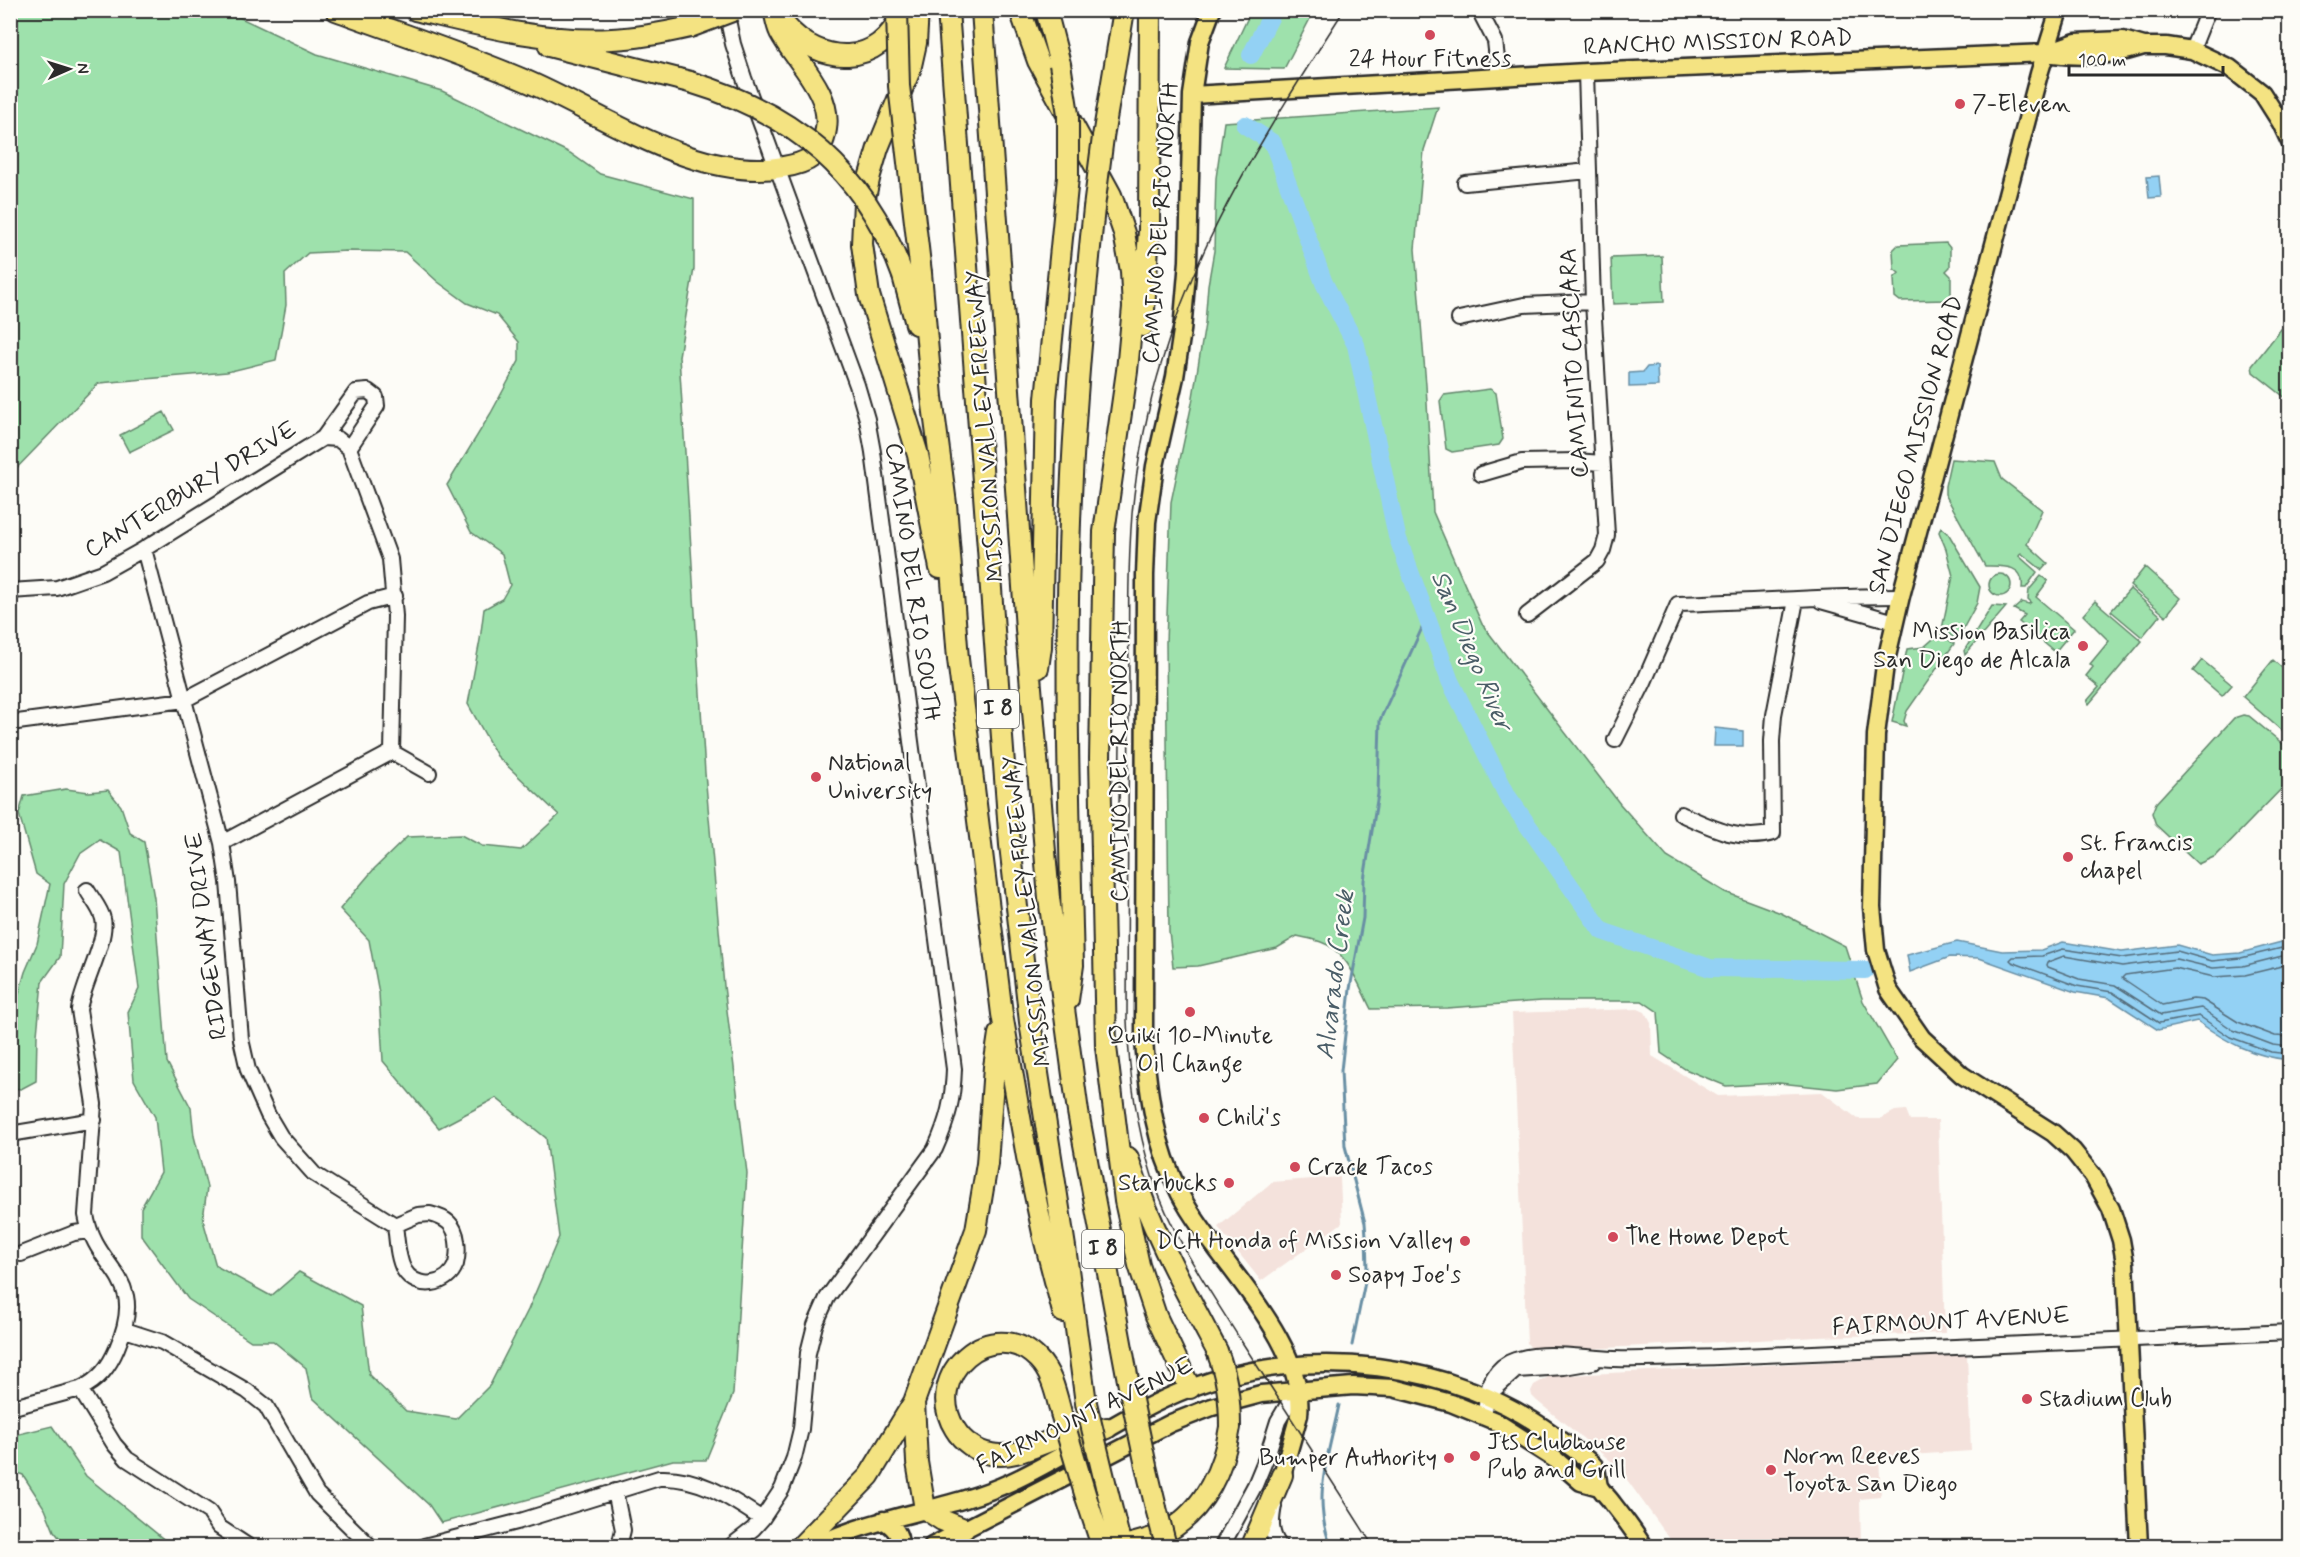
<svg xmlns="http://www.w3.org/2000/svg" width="2300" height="1557" font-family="Mynerve,sans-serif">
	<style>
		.built { fill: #f4e2dc }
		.green { fill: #9ee1ac; stroke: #64866c; stroke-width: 1.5 }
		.water { fill: #93d1f4; stroke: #698fa4; stroke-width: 1.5 }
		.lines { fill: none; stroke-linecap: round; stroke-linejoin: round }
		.shore { stroke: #556d7b; stroke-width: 1.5 }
		.stream { stroke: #698fa4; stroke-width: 3 }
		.river { stroke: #93d1f4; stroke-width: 18 }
		.minor-casing { stroke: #2b2b2b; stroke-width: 18 }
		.major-casing { stroke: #2b2b2b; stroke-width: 21 }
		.highway-casing { stroke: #2b2b2b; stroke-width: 24 }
		.minor { stroke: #fdfcf7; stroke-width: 14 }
		.major { stroke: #f4e382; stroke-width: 16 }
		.highway { stroke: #f4e382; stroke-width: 20 }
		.tram { stroke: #2b2b2b; stroke-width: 1.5 }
		.highway-bridge-casing { stroke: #2b2b2b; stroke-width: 24; stroke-linecap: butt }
		.highway-bridge { stroke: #f4e382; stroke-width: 20 }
		.poi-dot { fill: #d1495b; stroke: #fdfcf7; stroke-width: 2 }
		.labels { text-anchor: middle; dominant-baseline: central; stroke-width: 4.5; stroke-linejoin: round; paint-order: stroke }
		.shield { fill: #fdfcf7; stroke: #6a6a68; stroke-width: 1.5 }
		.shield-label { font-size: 22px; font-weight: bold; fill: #2b2b2b }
		.street-label { font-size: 24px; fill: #2b2b2b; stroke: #fdfcf7 }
		.poi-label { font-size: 24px; fill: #2b2b2b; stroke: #fdfcf7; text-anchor: start }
		.water-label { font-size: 26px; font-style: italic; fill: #4a5d67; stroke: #fdfcf7 }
	</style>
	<rect width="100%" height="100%" fill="#fdfcf7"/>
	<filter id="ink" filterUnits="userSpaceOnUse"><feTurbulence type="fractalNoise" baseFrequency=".0167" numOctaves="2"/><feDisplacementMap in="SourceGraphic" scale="12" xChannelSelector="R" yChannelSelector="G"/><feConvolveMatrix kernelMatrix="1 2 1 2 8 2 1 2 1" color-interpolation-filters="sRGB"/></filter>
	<g filter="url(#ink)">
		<!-- built -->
		<path class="built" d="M 1638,1009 L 1645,1012 L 1651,1023 L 1652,1056 L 1718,1096 L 1822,1092 L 1858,1119 L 1880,1119 L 1895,1111 L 1906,1110 L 1910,1120 L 1938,1120 L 1945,1333 L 1817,1337 L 1546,1351 L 1531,1348 L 1527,1343 L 1512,1013 Z
			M 1340,1177 L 1342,1223 L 1261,1281 L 1218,1227 L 1272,1182 Z
			M 1967,1355 L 1971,1451 L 1879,1457 L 1881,1497 L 1860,1499 L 1861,1546 L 1675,1546 L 1617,1466 L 1537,1401 L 1532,1396 L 1531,1391 L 1534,1385 L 1550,1376 Z"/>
		<!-- green -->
		<path class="green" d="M 11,10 L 226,11 L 317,54 L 442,91 L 570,153 L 600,174 L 694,199 L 694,269 L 679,356 L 705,773 L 724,986 L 747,1173 L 733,1394 L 706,1460 L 673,1460 L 441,1523 L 429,1505 L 312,1397 L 306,1368 L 273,1341 L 251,1341 L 188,1299 L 141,1235 L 141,1208 L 161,1172 L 155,1117 L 134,1080 L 128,1012 L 139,989 L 121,852 L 100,840 L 80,854 L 64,884 L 60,957 L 42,982 L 37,1035 L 36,1081 L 21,1089 L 11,1088 L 11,1021 L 25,972 L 37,944 L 50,884 L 36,874 L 19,814 L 24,796 L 66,789 L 89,792 L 108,790 L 121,806 L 130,833 L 144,842 L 154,898 L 167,1062 L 191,1108 L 194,1136 L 207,1187 L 203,1220 L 216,1266 L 271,1296 L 299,1272 L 361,1306 L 369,1375 L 406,1411 L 456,1419 L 490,1385 L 528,1310 L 559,1237 L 546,1138 L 496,1098 L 439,1128 L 383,1061 L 379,993 L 369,940 L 340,909 L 374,869 L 407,837 L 461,835 L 482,846 L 521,850 L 559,815 L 497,756 L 468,704 L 480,640 L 484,609 L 502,599 L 510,585 L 502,554 L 471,532 L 447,485 L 491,413 L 519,361 L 519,342 L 497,315 L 467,303 L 438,282 L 405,252 L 347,251 L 308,253 L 285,274 L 286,305 L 276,360 L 227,372 L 99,383 L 11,474 Z
			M 1251,11 L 1314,11 L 1284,69 L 1224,68 Z
			M 1438,107 L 1424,150 L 1415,249 L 1426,385 L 1433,512 L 1482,624 L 1620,804 L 1667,857 L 1725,892 L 1781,913 L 1845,946 L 1863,1001 L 1897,1060 L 1877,1084 L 1837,1089 L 1779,1083 L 1726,1086 L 1685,1069 L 1661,1053 L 1658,1012 L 1642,1001 L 1542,1001 L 1447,1008 L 1371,1009 C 1359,986 1348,951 1321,942 C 1313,939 1305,938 1297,936 L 1277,948 L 1198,966 L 1173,967 L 1169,931 L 1166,643 L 1171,502 L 1192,403 L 1205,324 L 1208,285 L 1214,251 L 1216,178 L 1224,122 Z
			M 1946,243 L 1950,248 L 1950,267 L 1946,271 L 1951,276 L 1951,295 L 1948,300 L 1900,301 L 1895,297 L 1894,278 L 1899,273 L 1894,269 L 1893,250 L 1898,245 Z
			M 1662,256 L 1664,302 L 1613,304 L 1611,258 Z
			M 2288,328 L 2290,399 L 2287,399 L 2253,372 L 2252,366 L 2281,329 Z
			M 1490,389 L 1496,393 L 1503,439 L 1499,445 L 1452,452 L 1446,449 L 1440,401 L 1444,395 Z
			M 164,412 L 174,430 L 129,452 L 120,435 Z
			M 1951,459 L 1995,462 L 2002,479 L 2042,510 L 2027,544 L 2048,563 L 2042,570 L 2021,553 L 2019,556 L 2037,572 L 2026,588 L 2022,588 C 2025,564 2002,566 1985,566 L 1945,494 L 1945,486 Z
			M 1941,527 L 1948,533 L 1980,587 L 1977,603 L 1957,640 L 1942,629 L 1953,576 L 1946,549 L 1939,532 Z
			M 2145,567 L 2180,598 L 2166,616 L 2130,586 Z
			M1989 585a11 11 0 1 1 22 0a11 11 0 1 1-22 0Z
			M 2041,576 L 2048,581 L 2036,597 L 2074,629 L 2055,652 L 2019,622 L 2025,615 L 2014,609 L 2022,602 L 2029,604 L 2031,602 L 2028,599 L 2029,590 Z
			M 2130,589 L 2160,615 L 2142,637 L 2111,611 Z
			M 2095,601 L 2142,641 L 2089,704 L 2087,701 L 2099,687 L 2086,676 L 2093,667 L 2090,664 L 2109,641 L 2083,615 Z
			M 1992,606 L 2006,607 L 1965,655 L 1964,651 Z
			M 1940,633 L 1954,644 L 1907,711 L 1904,721 L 1906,726 L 1892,722 L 1907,649 L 1924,647 Z
			M 2202,660 L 2232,685 L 2222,696 L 2193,671 Z
			M 2273,660 L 2289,674 L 2289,737 L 2243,697 Z
			M 2243,715 L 2249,716 L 2289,749 L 2289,781 L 2216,856 L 2198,864 L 2156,825 L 2152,813 L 2156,803 L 2234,718 Z
			M 52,1426 L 86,1476 L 172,1546 L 66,1546 L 54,1531 L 45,1509 L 23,1475 L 11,1471 L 11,1436 Z"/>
		<!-- water -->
		<path class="water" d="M 2159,176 L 2161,197 L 2149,198 L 2147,177 Z
			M 1657,366 L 1658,386 L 1629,387 L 1629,373 L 1643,372 L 1647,367 Z
			M 1715,728 L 1743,731 L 1743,746 L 1714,746 Z
			M 2289,940 L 2289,1060 C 2252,1056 2228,1043 2197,1021 L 2158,1030 L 2109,998 L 2075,992 L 1979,958 L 1950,957 L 1910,972 L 1907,955 L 1957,942 L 2002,951 L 2041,950 L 2063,942 L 2122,952 L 2177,945 L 2212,955 L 2240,953 Z"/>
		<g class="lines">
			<!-- shore -->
			<path class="shore" d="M 2290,946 L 2241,958 L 2212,961 L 2177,951 L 2122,958 L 2063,949 L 2042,956 L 2013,957 L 2010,960 L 2012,962 L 2077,986 L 2112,992 L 2159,1023 L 2199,1016 L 2230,1037 L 2271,1052 L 2290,1054
				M 2290,954 L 2243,966 L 2213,968 L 2176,959 L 2122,966 L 2064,956 L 2048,962 L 2047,965 L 2048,967 L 2079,979 L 2115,985 L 2161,1015 L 2201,1008 L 2233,1030 L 2273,1045 L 2290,1047
				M 2290,964 L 2245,975 L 2214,977 L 2175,968 L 2125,975 L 2122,978 L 2162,1005 L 2193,999 L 2203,1000 L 2238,1022 L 2275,1036 L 2290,1037"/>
			<!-- stream -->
			<path class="stream" d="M 1352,1345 L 1364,1287 L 1367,1270 L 1366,1236 L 1365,1223 L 1345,1146 L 1341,1071 L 1350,989 L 1363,918 L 1364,880 L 1378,794 L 1380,720 L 1427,617
				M 1331,1546 C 1311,1498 1329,1454 1339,1405"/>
			<!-- river -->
			<path class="river" d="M 1251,55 L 1274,10
				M 1245,125 L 1273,143 L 1324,283 L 1356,345 L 1397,536 L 1450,681 L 1508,797 L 1602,931 L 1710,968 L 1865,970"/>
			<defs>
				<path id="minor" d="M 726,10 L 733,44 L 744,78 L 857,385 L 867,419 L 873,452 L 954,1069 C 953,1100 948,1120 935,1149 L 827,1298 L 815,1325 L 808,1353 L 801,1429 L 794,1458 L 782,1489 L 762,1519 L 753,1529 L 731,1546
					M 1479,10 L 1495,41 L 1499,77
					M 2192,50 L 2208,10
					M 1465,183 L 1589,171
					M 1459,319 L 1524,305 L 1593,302
					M 323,438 L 338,439 L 349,448 L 390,559 L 395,616 L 392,752
					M 1481,474 L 1522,462 L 1576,461 L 1602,463
					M 144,549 L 222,843 L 228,882 L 241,1039 L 248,1070 L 268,1115 L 281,1137 L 314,1174 L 395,1225
					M 10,591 L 57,588 L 103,572 L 144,549 L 323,438 L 356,392 L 368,391 L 376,397 L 377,406 L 349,448
					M 1821,601 L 1895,622
					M 1527,615 L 1597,561 L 1603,550 L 1607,535 L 1593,302 L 1586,72
					M 10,723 L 184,700 L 368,603 L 395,596
					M 1615,740 L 1644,682 L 1678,604 C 1752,602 1826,596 1901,596
					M 392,752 L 429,773
					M 1681,814 C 1711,827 1739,843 1773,833 L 1772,741 L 1774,715 L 1796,600
					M 222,843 L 392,752
					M 87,890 C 92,899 101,909 103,919 C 108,939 82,986 79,1010 L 94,1104 L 86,1215 C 96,1273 149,1274 117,1348 C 109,1367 99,1380 80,1389 L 114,1444 L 127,1459 L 209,1512 L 219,1527 L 248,1546
					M 10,1134 L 94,1120
					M 430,1214 C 446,1218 455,1224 457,1241 C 458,1248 458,1256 456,1264 C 448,1286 417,1291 404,1270 C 397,1257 397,1239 395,1225 L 418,1215 Z
					M 21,1254 L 74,1233 L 89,1231
					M 125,1330 L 162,1342 L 247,1391 L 266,1406 L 317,1494 L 370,1546
					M 1486,1397 L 1516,1370 L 1564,1367 L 1593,1362
					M 1486,1406 C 1486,1387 1495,1366 1515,1360 C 1547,1350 1581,1358 1614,1359 C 1648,1360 1684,1358 1718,1357 C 1909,1350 2099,1340 2290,1332
					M 10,1408 L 80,1389
					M 615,1491 L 623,1530 L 619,1546
					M 1274,1506 C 1271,1521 1270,1534 1280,1546
					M 424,1546 L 517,1522 L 659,1478 C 699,1476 730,1498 762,1519
					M 1222,1546 L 1255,1485 L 1267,1456 L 1278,1421 L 1297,1389"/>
				<path id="major" d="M 1212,10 L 1200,42 L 1192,95 L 1188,261 L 1182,331 L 1175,377 L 1155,466 L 1147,522 L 1145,575 L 1144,1040 C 1148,1094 1155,1145 1180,1194 C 1213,1258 1307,1340 1299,1415 L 1282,1475
					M 2059,10 L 2039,74 L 1901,596 L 1885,665 L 1876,735 L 1872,907 L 1876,950 L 1888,989 L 1922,1038 L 1962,1075 L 2053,1133 L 2073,1151 L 2093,1176 L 2111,1209 L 2121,1240 L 2125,1263 L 2139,1546
					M 2144,46 C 2111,57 2079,58 2045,53 L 2076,42 L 2123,40 L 2144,46 L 2166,46 L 2192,50 L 2230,68 L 2262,93 L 2281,123 L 2290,142
					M 1192,95 L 1586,72 L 2045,53
					M 883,1520 C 894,1527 900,1533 900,1546
					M 815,1546 C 877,1515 948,1511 1011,1482 C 1072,1454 1127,1412 1190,1388 C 1308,1344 1453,1361 1554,1435 C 1563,1442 1589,1459 1595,1467 C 1598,1472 1597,1480 1599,1486 C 1602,1492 1609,1498 1613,1504 C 1624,1518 1635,1532 1643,1546
					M 932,1546 L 1171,1423 L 1212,1407 L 1261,1394 L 1353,1386 L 1393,1388 L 1451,1403 L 1495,1421 L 1556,1460 L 1581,1482 L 1599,1487"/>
				<path id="highway" d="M 336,10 C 399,33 463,54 524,80 C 602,113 696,182 783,167 C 808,163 822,156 826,129 C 832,92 796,62 780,32 C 777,26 776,18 774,10
					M 415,10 C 479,25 545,43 612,39 C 638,38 664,33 690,27
					M 918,10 L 916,43 L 910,70 L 878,148 L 870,175 L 864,202 L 862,244 L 869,295 L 918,455 L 940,568
					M 948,10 L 1010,845 L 1030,1022 L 1065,1247 L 1086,1403
					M 982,10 L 1026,629 L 1049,898 L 1078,1112 L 1129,1386
					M 1020,10 L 1038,61 L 1111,195 L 1124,233 L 1131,271 L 1133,307 L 1127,371 L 1104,532 L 1100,758 L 1106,1047 L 1125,1201 L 1139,1265 L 1156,1316 L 1190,1388
					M 1046,10 L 1060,64
					M 785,25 C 820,66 879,68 902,13
					M 549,46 L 690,82
					M 1103,137 L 1124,10
					M 921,273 L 932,397 L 946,504 L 958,659 L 1002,1014 L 1027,1157 L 1044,1238 L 1063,1312
					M 903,276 L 916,324
					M 1143,326 L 1149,230 L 1150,10
					M 1038,668 L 1041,647 L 1046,399 L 1068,177
					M 1068,1000 L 1073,965 C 1069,809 1064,653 1071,497 C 1075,400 1084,304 1094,208
					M 1128,1158 C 1150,1227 1183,1287 1217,1351
					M 914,1402 L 917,1462 L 925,1509 L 942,1520 L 964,1529
					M 1061,1413 C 1056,1394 1052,1373 1038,1359 C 993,1313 921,1374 955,1429 C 962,1441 977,1452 991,1454 C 1015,1459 1039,1443 1062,1437 C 1077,1433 1092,1431 1107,1428
					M 1146,1466 L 1156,1508
					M 1106,1486 L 1121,1546
					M 1086,1497 L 1102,1546
					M 801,1546 L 869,1476 L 914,1402 L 976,1230 L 987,1164 L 994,1067 L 999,1034
					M 1124,1546 C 1138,1542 1155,1539 1168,1531 C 1205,1509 1224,1468 1230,1427
					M 1252,1546 L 1282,1475"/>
			</defs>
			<!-- minor casing -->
			<use href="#minor" class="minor-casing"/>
			<!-- major casing -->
			<use href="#major" class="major-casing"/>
			<!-- highway casing -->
			<use href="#highway" class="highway-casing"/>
			<!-- minor -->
			<use href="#minor" class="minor"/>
			<!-- major -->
			<use href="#major" class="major"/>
			<!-- highway -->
			<use href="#highway" class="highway"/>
			<!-- tram -->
			<path class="tram" d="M 1344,10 C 1273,121 1201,231 1163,358 C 1147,409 1137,461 1132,514 C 1127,578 1129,642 1129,706 C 1128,811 1127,915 1127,1020 C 1129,1074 1136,1125 1152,1176 C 1171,1234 1206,1285 1238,1336 C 1283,1406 1329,1476 1373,1546
				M 1119,806 L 1120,743"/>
			<defs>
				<path id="highway-bridge" d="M 897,10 L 899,86 L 921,273
					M 690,27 L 735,10
					M 1060,64 L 1068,114 L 1068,177
					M 690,82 C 794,113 866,172 903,276
					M 1094,208 L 1103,137
					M 1217,1351 C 1227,1377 1230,1399 1230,1427
					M 1129,1386 L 1146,1466
					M 1086,1403 L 1106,1486
					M 1061,1413 L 1086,1497
					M 1156,1508 L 1166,1546"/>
			</defs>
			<!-- highway-bridge casing -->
			<use href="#highway-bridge" class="highway-bridge-casing"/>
			<!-- highway-bridge -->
			<use href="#highway-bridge" class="highway-bridge"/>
		</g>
	</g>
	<!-- markers -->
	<g class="poi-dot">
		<circle cx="1430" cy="35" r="6"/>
		<circle cx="1960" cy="104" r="6"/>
		<circle cx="2083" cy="646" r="6"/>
		<circle cx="816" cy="777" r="6"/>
		<circle cx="2068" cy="857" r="6"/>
		<circle cx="1190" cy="1012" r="6"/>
		<circle cx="1204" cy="1118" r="6"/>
		<circle cx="1295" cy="1167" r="6"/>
		<circle cx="1229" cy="1183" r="6"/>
		<circle cx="1613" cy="1237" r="6"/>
		<circle cx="1465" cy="1241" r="6"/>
		<circle cx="1336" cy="1275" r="6"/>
		<circle cx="2027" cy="1399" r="6"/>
		<circle cx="1475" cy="1456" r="6"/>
		<circle cx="1449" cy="1458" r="6"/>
		<circle cx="1771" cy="1470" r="6"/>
	</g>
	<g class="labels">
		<!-- shield labels -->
		<g class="shield">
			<rect x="977" y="690" width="42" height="38" rx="4.5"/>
			<rect x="1082" y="1230" width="42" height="38" rx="4.5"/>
		</g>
		<g class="shield-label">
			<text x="998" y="709">I 8</text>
			<text x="1103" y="1249">I 8</text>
		</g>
		<!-- street labels -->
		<g class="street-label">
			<text transform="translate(1718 43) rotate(-2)">RANCHO MISSION ROAD</text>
			<text transform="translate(1161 223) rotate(-86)">CAMINO DEL RIO NORTH</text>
			<text transform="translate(1575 363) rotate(-93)">CAMINITO CASCARA</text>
			<text transform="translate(986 426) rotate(-94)">MISSION VALLEY FREEWAY</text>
			<text transform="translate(1916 445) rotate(-75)">SAN DIEGO MISSION ROAD</text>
			<text transform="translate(191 490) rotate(-31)">CANTERBURY DRIVE</text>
			<text transform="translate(912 582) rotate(82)">CAMINO DEL RIO SOUTH</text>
			<text transform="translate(1120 761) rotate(-90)">CAMINO DEL RIO NORTH</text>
			<text transform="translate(1028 911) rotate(-96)">MISSION VALLEY FREEWAY</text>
			<text transform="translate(207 936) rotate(-97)">RIDGEWAY DRIVE</text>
			<text transform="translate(1951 1322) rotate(-3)">FAIRMOUNT AVENUE</text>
			<text transform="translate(1085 1416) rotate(-26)">FAIRMOUNT AVENUE</text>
		</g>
		<!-- poi labels -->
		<g class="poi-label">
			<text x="1430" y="59" text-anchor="middle">24 Hour Fitness</text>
			<text x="1972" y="104">7-Eleven</text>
			<text x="2071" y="632" text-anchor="end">Mission Basilica<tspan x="2071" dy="28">San Diego de Alcala</tspan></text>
			<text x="828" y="763">National<tspan x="828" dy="28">University</tspan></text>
			<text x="2080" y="843">St. Francis<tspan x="2080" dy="28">chapel</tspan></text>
			<text x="1190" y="1036" text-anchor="middle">Quiki 10-Minute<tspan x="1190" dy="28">Oil Change</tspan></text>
			<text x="1216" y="1118">Chili's</text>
			<text x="1307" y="1167">Crack Tacos</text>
			<text x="1217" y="1183" text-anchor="end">Starbucks</text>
			<text x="1625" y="1237">The Home Depot</text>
			<text x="1453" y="1241" text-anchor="end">DCH Honda of Mission Valley</text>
			<text x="1348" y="1275">Soapy Joe's</text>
			<text x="2039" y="1399">Stadium Club</text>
			<text x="1487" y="1442">Jts Clubhouse<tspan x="1487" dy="28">Pub and Grill</tspan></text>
			<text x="1783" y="1456">Norm Reeves<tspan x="1783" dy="28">Toyota San Diego</tspan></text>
			<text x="1437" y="1458" text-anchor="end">Bumper Authority</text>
		</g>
		<!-- water labels -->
		<g class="water-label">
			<text transform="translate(1471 651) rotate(67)">San Diego River</text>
			<text transform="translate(1336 975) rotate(-83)">Alvarado Creek</text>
		</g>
	</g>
	<!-- margin -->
	<rect width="2300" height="1557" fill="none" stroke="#fdfcf7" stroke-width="36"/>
	<rect x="18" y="18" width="2264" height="1521" fill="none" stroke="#2b2b2b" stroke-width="2" filter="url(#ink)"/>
	<!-- north arrow -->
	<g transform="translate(69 69) rotate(87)" stroke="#fdfcf7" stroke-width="4.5" paint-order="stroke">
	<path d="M0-4.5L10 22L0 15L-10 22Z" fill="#2b2b2b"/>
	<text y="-9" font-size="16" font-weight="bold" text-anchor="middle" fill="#2b2b2b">N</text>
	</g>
	<!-- scale -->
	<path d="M2069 66v9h154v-9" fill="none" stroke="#2b2b2b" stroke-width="3"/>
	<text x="2078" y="66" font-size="18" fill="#2b2b2b" stroke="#fdfcf7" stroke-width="4.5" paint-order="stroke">100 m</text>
</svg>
